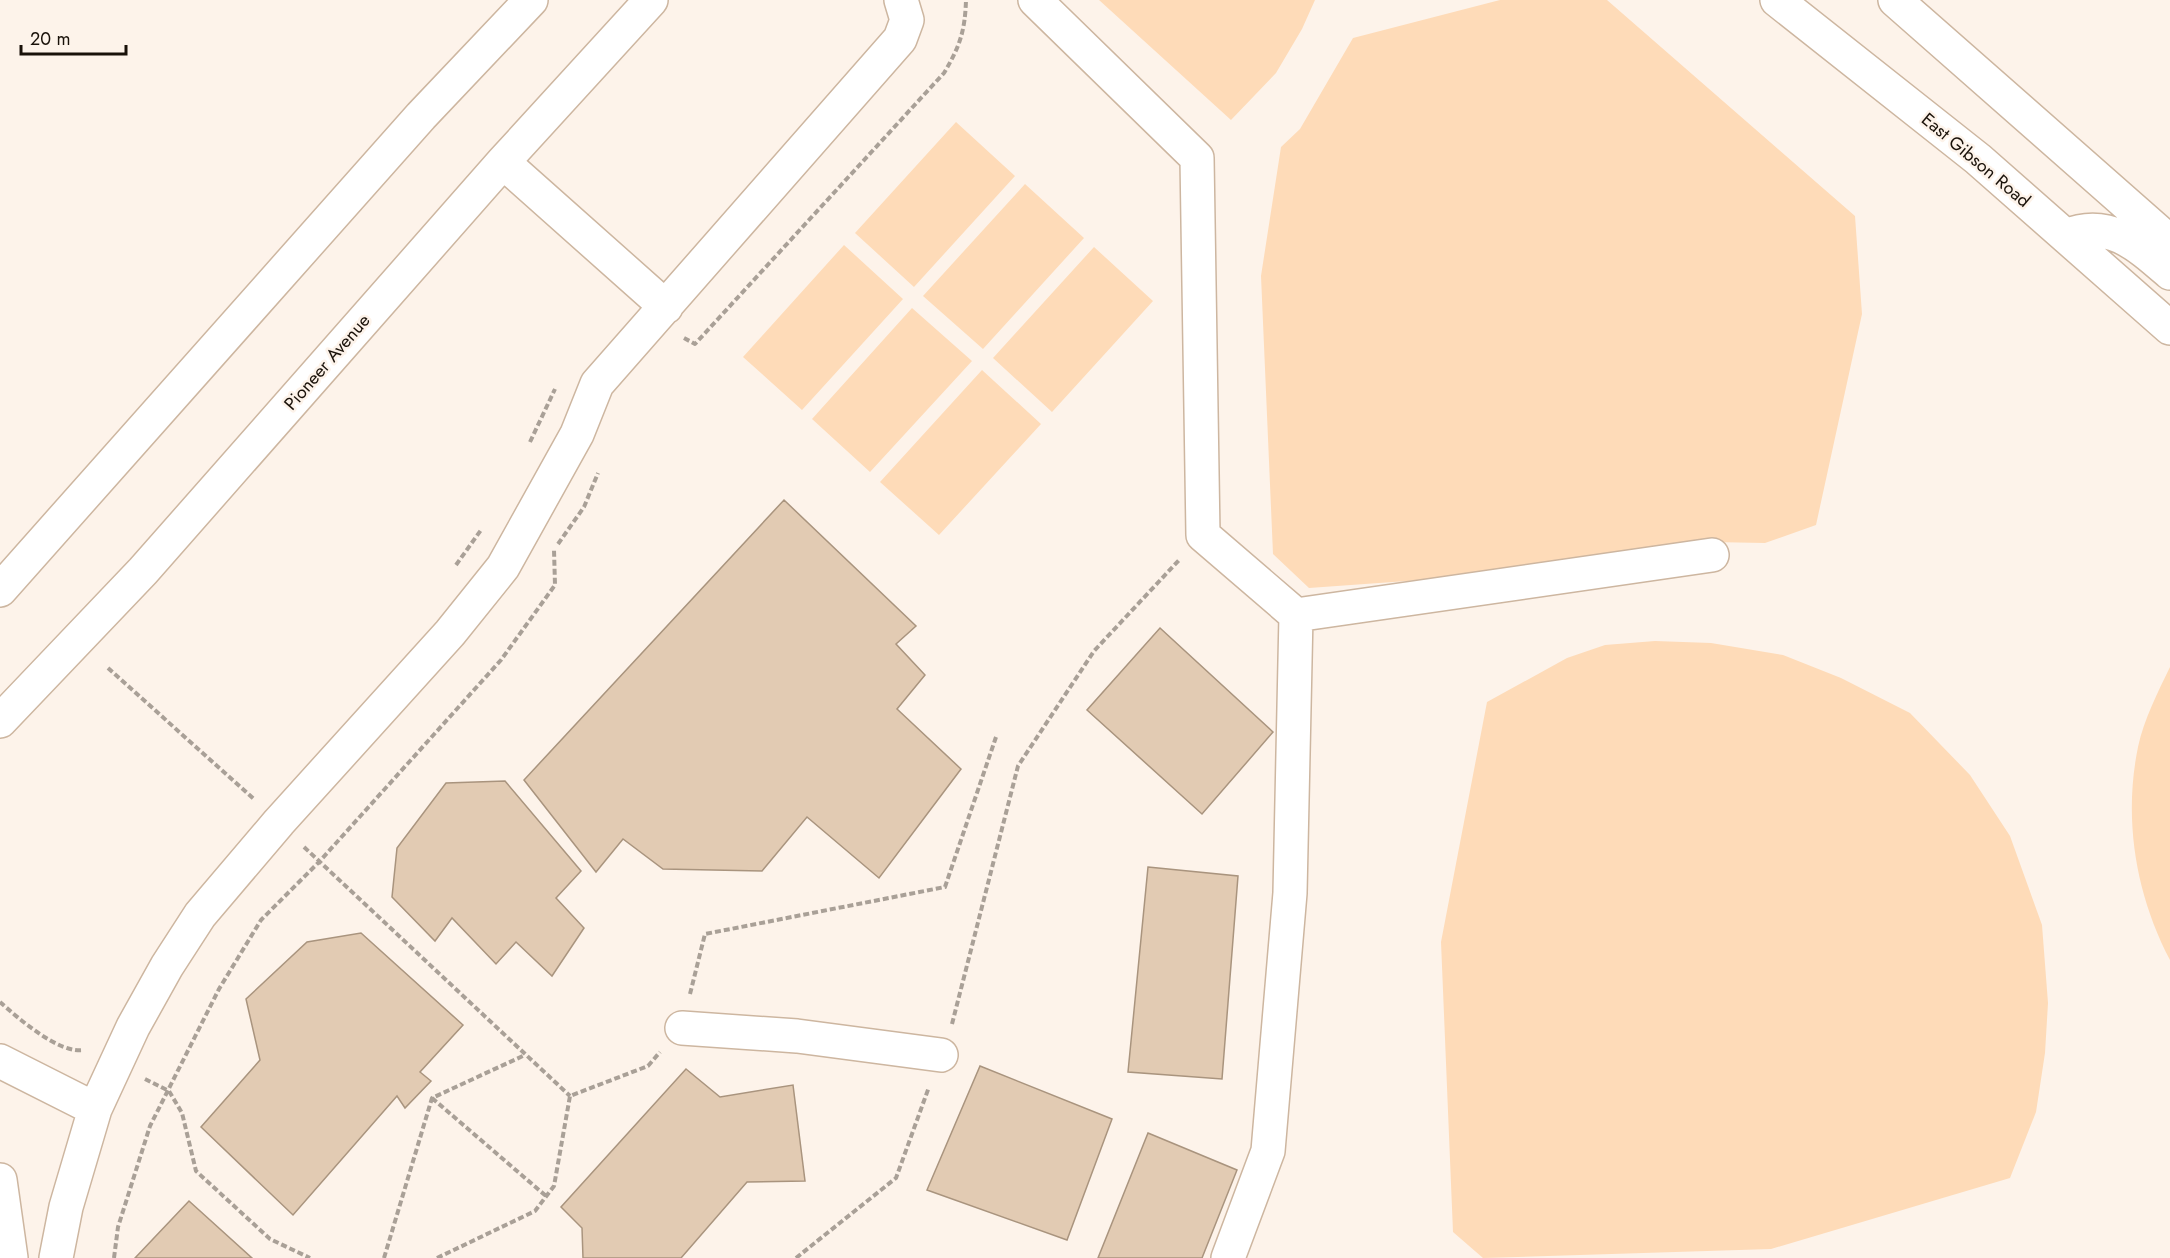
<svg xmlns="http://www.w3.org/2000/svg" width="2170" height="1258" font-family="Jost,sans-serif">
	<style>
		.green { fill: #fedbb8 }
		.building { fill: #e2cbb3; stroke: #a9947e; stroke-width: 1.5 }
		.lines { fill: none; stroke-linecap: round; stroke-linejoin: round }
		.minor-casing { stroke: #cdb6a0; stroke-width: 36 }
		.major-casing { stroke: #cdb6a0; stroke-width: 36 }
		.path { stroke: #a9a097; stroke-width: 4; stroke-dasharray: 6 3; stroke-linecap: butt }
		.minor { stroke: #fff; stroke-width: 33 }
		.major { stroke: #fff; stroke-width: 33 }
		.labels { text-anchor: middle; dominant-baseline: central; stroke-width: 5; stroke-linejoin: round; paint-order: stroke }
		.street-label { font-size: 18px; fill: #191109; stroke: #fdf3ea }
	</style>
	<rect width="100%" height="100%" fill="#fdf3ea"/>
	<!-- green -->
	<path class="green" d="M 1099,0 L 1315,0 L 1302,29 L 1276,73 L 1231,120 Z
		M 1500,0 L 1607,0 L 1855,216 L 1862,314 L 1816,525 L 1765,543 L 1711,542 L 1590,568 L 1309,588 L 1273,554 L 1261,276 L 1281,147 L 1300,129 L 1353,38 Z
		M 956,122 L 1015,176 L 914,287 L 855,233 Z
		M 1025,184 L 1084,238 L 983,349 L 923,296 Z
		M 844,245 L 903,299 L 802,410 L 743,357 Z
		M 1094,247 L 1153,301 L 1052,412 L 993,358 Z
		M 912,308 L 972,361 L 870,472 L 812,419 Z
		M 982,370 L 1041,424 L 939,535 L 880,482 Z
		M 1655,641 L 1711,643 L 1783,655 L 1841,678 L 1910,713 L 1970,775 L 2010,836 L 2042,925 L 2048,1003 L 2045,1053 L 2036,1112 L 2010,1178 L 1771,1249 L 1483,1258 L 1453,1232 L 1441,942 L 1487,702 L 1567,658 L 1605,645 Z
		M 2170,667 L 2170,960 C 2136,895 2123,820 2138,747 C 2144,719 2158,692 2170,667 Z"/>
	<!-- building -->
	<path class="building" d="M 784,500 L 916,626 L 896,644 L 925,675 L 897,709 L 961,769 L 879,878 L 807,817 L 762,871 L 663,869 L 623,839 L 596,872 L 524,780 Z
		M 1160,628 L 1273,732 L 1202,814 L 1087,710 Z
		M 505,781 L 581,871 L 556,898 L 584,928 L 552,976 L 516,942 L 496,964 L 452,918 L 435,941 L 392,897 L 397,848 L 446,783 Z
		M 1148,867 L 1238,876 L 1222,1079 L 1128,1072 Z
		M 361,933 L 463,1025 L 420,1072 L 431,1081 L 405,1108 L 397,1096 L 293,1215 L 201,1127 L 260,1060 L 246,999 L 307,942 Z
		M 980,1066 L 1112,1119 L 1067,1240 L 927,1190 Z
		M 686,1069 L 720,1097 L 793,1085 L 805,1181 L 747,1182 L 681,1258 L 583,1258 L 582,1228 L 561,1207 Z
		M 1148,1133 L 1237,1170 L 1202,1258 L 1098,1258 Z
		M 189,1201 L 252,1258 L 135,1258 Z"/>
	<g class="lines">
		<defs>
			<path id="minor" d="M 1035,0 L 1197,158 L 1203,535 L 1296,615 L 1290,893 L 1268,1151 L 1228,1258
				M 503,162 L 666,307
				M 0,590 L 421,116 L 531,0
				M 1296,615 L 1712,555
				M 0,721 L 143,571 L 503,162 L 651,0
				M 682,1028 L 797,1036 L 941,1055
				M 0,1061 L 95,1109
				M 0,1180 L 11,1258
				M 56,1258 L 66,1207 L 95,1109 L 133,1027 L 167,966 L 200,915 L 279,822 L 450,633 L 503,567 L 577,434 L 597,384 L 900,39 L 907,20 L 901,0"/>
			<path id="major" d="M 1777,0 L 1978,159 L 2170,328
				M 1895,0 L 2170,242
				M 2066,236 C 2109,218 2139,246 2170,273"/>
		</defs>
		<!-- minor casing -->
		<use href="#minor" class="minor-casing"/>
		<!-- major casing -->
		<use href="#major" class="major-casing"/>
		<!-- path -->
		<path class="path" d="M 684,338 L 695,344 L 944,73 C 960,46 965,31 966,0
			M 530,442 L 555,389
			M 558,544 L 584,507 L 598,473
			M 456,565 L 481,530
			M 108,668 L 255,800
			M 304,847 L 570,1096
			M 690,994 L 705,934 L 945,887 L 996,737
			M 0,1002 C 19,1019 59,1054 84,1050
			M 952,1024 L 1018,766 L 1094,651 L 1180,559
			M 145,1079 L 169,1091 L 182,1113 L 196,1171 L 270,1239 L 310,1258
			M 432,1098 L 546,1196
			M 114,1258 L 118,1227 L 150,1126 L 219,989 L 261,920 L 319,862 L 501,660 L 555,585 L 554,550
			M 384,1258 L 432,1098 L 525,1055
			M 437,1258 L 535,1211 L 554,1186 L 570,1096 L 648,1066 L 660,1052
			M 796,1258 L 896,1178 L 929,1087"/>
		<!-- minor -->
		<use href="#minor" class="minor"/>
		<!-- major -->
		<use href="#major" class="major"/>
	</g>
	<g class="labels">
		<!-- street labels -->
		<g class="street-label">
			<text transform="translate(1976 160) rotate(40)">East Gibson Road</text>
			<text transform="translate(327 362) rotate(-49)">Pioneer Avenue</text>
		</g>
	</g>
	<!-- scale -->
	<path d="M21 45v9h105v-9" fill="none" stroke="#191109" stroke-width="3"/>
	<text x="30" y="45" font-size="18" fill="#191109" stroke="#fdf3ea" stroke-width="4.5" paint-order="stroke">20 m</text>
</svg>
